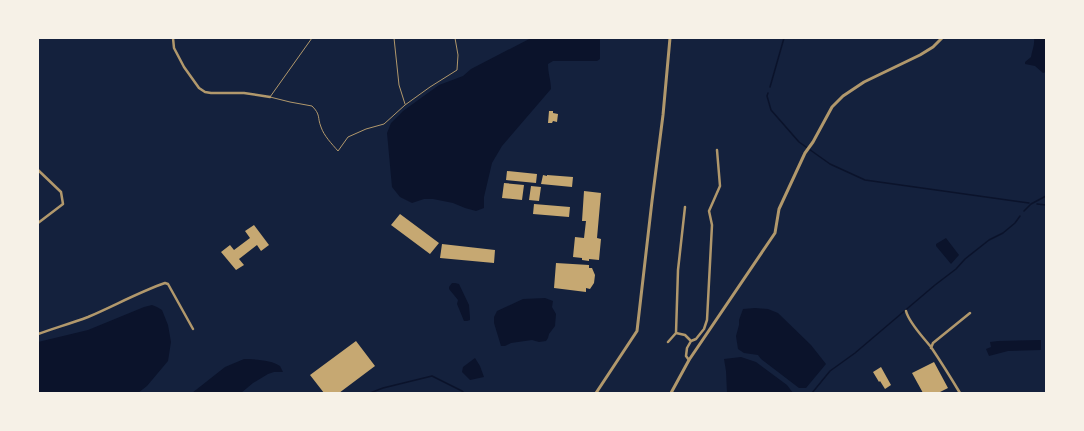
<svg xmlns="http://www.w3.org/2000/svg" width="1084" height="431" font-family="'Archivo Narrow',sans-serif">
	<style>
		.water { fill: #0b132b }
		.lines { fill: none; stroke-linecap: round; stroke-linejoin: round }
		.stream { stroke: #0b132b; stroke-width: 1.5 }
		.building { fill: #c6a872 }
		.service { stroke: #b1986c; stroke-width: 1 }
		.minor { stroke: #b1986c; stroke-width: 2.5 }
		.tertiary { stroke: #b1986c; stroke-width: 3 }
	</style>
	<rect width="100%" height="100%" fill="#14213d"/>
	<!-- water -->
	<path class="water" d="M 531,38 L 600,38 L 600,59 L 597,61 L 553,61 L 548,64 C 548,74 551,80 551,89 L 502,146 L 492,163 L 484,197 L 484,208 L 476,211 L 465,208 L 453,203 L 433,199 L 424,199 L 412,203 L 400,197 L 392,187 L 387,133 L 391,123 L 403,111 L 439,85 L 463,76 L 471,69 Z
		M 1034,38 L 1046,38 L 1046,72 L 1043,73 L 1035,66 L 1025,64 L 1025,62 L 1031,57 C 1032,50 1035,45 1034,38 Z
		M 946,238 L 959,255 L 951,264 L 936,246 L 936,244 Z
		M 452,283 L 455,283 L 459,284 L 469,305 L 470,318 L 470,320 L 467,321 L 464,321 L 457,304 L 458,300 L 449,289 L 449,287 Z
		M 545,298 L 553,301 L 552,307 L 556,314 L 555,326 L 549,334 L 548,338 L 546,341 L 539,342 L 532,340 L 511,343 L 505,346 L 501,346 L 494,323 L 494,317 L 497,311 L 523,299 Z
		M 152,305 L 157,307 L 162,310 L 168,325 L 171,342 L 168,361 L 147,386 L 138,393 L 38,393 L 38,342 L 88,330 L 144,307 Z
		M 755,308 L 768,309 L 778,313 L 811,345 L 826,364 L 806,388 L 799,388 L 761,359 L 758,355 L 744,353 L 738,349 L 736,336 L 739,325 L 739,320 L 743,309 Z
		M 1041,340 L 1041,350 L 1008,351 L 989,356 L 986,349 L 991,347 L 990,342 L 998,341 Z
		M 741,357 L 756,362 L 787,385 L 793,393 L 727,393 L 726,371 L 724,359 Z
		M 475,358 L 480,366 L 484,377 L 470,380 L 462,372 L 463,367 Z
		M 244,359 C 252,359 273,360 280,366 C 281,368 282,370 283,372 L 274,372 L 268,374 L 253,383 L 241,393 L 192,393 L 225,367 Z"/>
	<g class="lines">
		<!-- stream -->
		<path class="stream" d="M 770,87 L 784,38
			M 768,93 L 767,96 L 771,110 L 799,142 L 830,164 L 865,180 L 1029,203
			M 1037,204 L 1046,205
			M 1024,211 L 1031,204 L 1046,196
			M 370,393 L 383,388 L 432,376 L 462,391 L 464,393
			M 812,393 L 830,371 L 855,353 L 935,285 L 956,269 L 965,259 L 989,240 L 1003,233 L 1015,223 L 1020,216"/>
	</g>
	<!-- building -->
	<path class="building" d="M 549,111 L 553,111 L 553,113 L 558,114 L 557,122 L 553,121 L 552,123 L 548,123 Z
		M 507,171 L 537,174 L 536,183 L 506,180 Z
		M 543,175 L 547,176 L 547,175 L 573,177 L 572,187 L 541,184 Z
		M 504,183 L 524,185 L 522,200 L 502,198 Z
		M 531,186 L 541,187 L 539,201 L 529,200 Z
		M 584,191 L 601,193 L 597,238 L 601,239 L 599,260 L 589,259 L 589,261 L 582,260 L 582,258 L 573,257 L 575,237 L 584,238 L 586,221 L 582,221 Z
		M 534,204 L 570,207 L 569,217 L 533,214 Z
		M 400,214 L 439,243 L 430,254 L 391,225 Z
		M 254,225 L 269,245 L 261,251 L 257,245 L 239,259 L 244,265 L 236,270 L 221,252 L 230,245 L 234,250 L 250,238 L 245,231 Z
		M 442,244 L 495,250 L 494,263 L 440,258 Z
		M 556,263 L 589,265 L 589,268 L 592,268 L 595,275 L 594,283 L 590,289 L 586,288 L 586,292 L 554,288 Z
		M 356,341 L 375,366 L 339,393 L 324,393 L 310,375 Z
		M 934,362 L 948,388 L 938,393 L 923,393 L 912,373 Z
		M 881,367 L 891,385 L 885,389 L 880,381 L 879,382 L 873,372 Z"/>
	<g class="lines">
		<!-- service -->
		<path class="service" d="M 312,38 L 270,97 L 290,102 L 312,106 C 321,115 317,117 321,127 C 324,136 332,144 338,151 L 348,137 L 366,129 L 384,124 L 405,105 L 430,87 L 457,70 L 458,55 L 455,38
			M 394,38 L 399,85 L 405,104"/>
		<!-- minor -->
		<path class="minor" d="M 173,38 L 174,48 L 184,67 L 199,88 L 205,92 L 211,93 L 244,93 L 270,97
			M 38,170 L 61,192 L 63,204 L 38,223
			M 906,311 C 909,323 923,337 931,347 C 941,362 951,378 960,393
			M 676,333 L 678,270 L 685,207
			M 38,334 C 55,328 72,323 88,317 C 114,306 139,292 165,283 L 168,284 L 193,329
			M 668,342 L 676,333 L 685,335 L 691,341
			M 931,348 L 933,343 L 970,313
			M 689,360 L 686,356 L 687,348 L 691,341 L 696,339 L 704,329 L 707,320 L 712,225 L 709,211 L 720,186 L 717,150"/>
		<!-- tertiary -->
		<path class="tertiary" d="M 596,393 L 637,331 L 652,201 L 663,115 L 670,38
			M 671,393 L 689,360 L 775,233 L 779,209 L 805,153 L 813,142 L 832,107 L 843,96 L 864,82 L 920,55 L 933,47 L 942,38"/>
	</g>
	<!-- border -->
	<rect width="1084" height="431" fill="none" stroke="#f6f1e7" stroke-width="78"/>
</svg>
